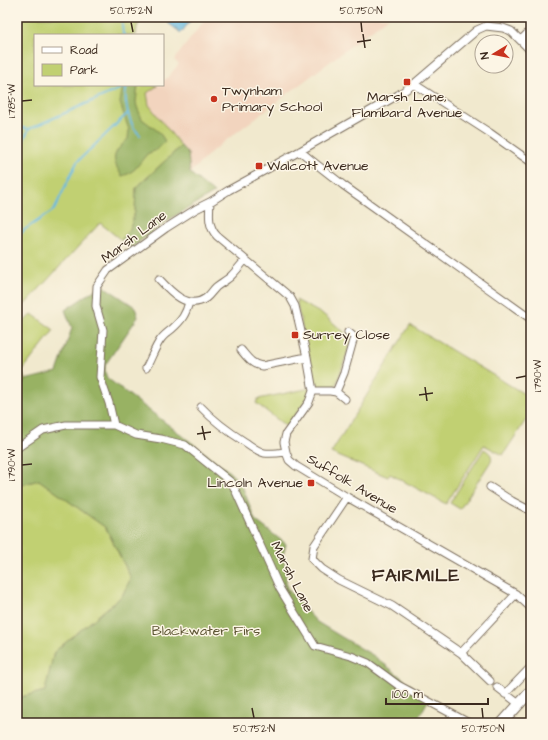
<svg xmlns="http://www.w3.org/2000/svg" width="548" height="740" font-family="'Architects Daughter',sans-serif">
	<style>
		.built { fill: #f2d4be }
		.green { fill: #c1d072; stroke: #7e7d48 }
		.forest { fill: #98b264; stroke: #6a6e41 }
		.water { fill: #65bae1; stroke: #507280 }
		.lines { fill: none; stroke-linecap: round; stroke-linejoin: round }
		.stream { stroke: #65bae1; stroke-width: 2 }
		.minor-casing { stroke: #7b6d5c; stroke-width: 9 }
		.secondary-casing { stroke: #7b6d5c; stroke-width: 12 }
		.minor { stroke: #fff; stroke-width: 7 }
		.secondary { stroke: #fff; stroke-width: 10 }
		.ticks { fill: none; stroke: #3b2a1e; stroke-width: 1.5 }
		.poi-dot { fill: #c8321e; stroke: #fcf5e5; stroke-width: 1.5 }
		.labels { text-anchor: middle; dominant-baseline: central; stroke-width: 3; stroke-linejoin: round; paint-order: stroke }
		.poi-label { font-size: 14px; fill: #3b2a1e; stroke: #fcf5e5; text-anchor: start }
		.street-label { font-size: 14px; fill: #3b2a1e; stroke: #fcf5e5 }
		.park-label { font-size: 14px; fill: #5c5433; stroke: #fcf5e5 }
		.district-label { font-size: 18px; font-weight: bold; letter-spacing: 1px; fill: #3b2a1e; stroke: #fcf5e5 }
		.neatline { fill: none; stroke: #3b2a1e; stroke-width: 1.5 }
		.ticks-label { font-size: 10px; text-anchor: middle; fill: #3b2a1e }
	</style>
	<rect width="100%" height="100%" fill="#fcf5e5"/>
	<filter id="ink" filterUnits="userSpaceOnUse"><feTurbulence type="fractalNoise" baseFrequency=".025" numOctaves="2"/><feDisplacementMap in="SourceGraphic" scale="8" xChannelSelector="R" yChannelSelector="G"/><feConvolveMatrix kernelMatrix="1 2 1 2 8 2 1 2 1" color-interpolation-filters="sRGB"/></filter>
	<filter id="wash" filterUnits="userSpaceOnUse"><feTurbulence type="fractalNoise" baseFrequency=".012" numOctaves="4" result="noise"/><feDisplacementMap in="SourceGraphic" scale="16" xChannelSelector="R" yChannelSelector="G"/><feGaussianBlur stdDeviation="0.9" result="paint"/><feColorMatrix in="noise" values="0 0 0 0 0 0 0 0 0 0 0 0 0 0 0 0 0 1.4 0 .05"/><feComposite in="paint" operator="in"/></filter>
	<g filter="url(#wash)">
		<rect width="100%" height="100%" fill="#f1e9ce"/>
		<!-- built -->
		<path class="built" d="M 207,17 L 389,17 L 212,151 L 190,173 L 188,154 L 149,105 L 147,93 L 158,85 L 163,85 L 163,81 L 167,78 L 179,64 L 174,60 Z"/>
		<!-- green -->
		<path class="green" d="M 17,17 L 142,17 L 137,27 L 136,35 L 35,35 L 35,85 L 157,85 L 157,86 L 147,93 L 149,105 L 181,146 L 136,188 L 135,212 L 130,229 L 121,240 L 100,223 L 17,313 Z
			M 296,300 L 324,315 L 352,339 L 335,388 L 316,388 Z
			M 32,314 L 54,330 L 22,371 L 25,380 L 17,394 L 17,328 Z
			M 410,325 L 531,398 L 531,412 L 503,455 L 484,445 L 446,504 L 390,474 L 388,477 L 331,453 Z
			M 311,388 L 308,397 L 287,427 L 256,403 L 258,399 Z
			M 484,449 C 489,452 493,455 491,461 L 460,509 L 450,503 Z
			M 39,480 L 106,528 L 131,578 L 122,596 L 54,652 L 45,691 L 17,698 L 17,486 Z"/>
		<!-- forest -->
		<path class="forest" d="M 123,85 L 138,85 L 136,102 L 137,107 L 142,119 L 159,132 L 165,141 L 158,149 L 147,154 L 135,169 L 128,174 L 122,176 C 110,158 113,153 128,139 L 129,130 L 120,103 Z
			M 181,146 L 188,154 L 190,173 L 214,193 L 168,220 L 131,248 L 121,240 L 130,229 L 135,212 L 136,188 Z
			M 102,285 L 135,307 L 138,317 L 105,365 L 105,372 L 107,378 L 226,469 L 241,483 L 255,520 L 286,544 L 283,555 L 287,588 L 297,601 L 317,622 L 340,636 L 374,656 L 429,699 L 420,715 L 413,723 L 17,723 L 17,698 L 45,691 L 54,652 L 122,596 L 131,578 L 106,528 L 39,480 L 17,486 L 17,394 L 25,380 L 57,372 L 72,328 L 65,310 Z"/>
		<!-- water -->
		<path class="water" d="M 171,17 L 193,17 L 181,33 L 167,22 Z"/>
		<g class="lines">
			<!-- stream -->
			<path class="stream" d="M 124,17 L 122,24 L 123,34 L 125,35
				M 127,85 C 123,97 128,117 134,128 C 136,131 138,133 140,135
				M 17,127 L 29,129 L 126,86
				M 17,153 L 29,129
				M 17,238 L 24,230 L 54,210 L 77,162 L 128,113"/>
		</g>
	</g>
	<g filter="url(#ink)">
		<g class="lines">
			<defs>
				<path id="minor" d="M 521,40 L 531,30
					M 531,51 L 511,31 L 503,28 L 486,26 L 477,30 L 414,84 L 398,95 L 300,151 L 229,190 L 210,202 C 209,215 208,227 217,236 L 283,291 L 290,297 L 295,306 L 307,357 L 313,391 L 309,402 L 286,434 L 284,442 L 286,452 L 289,460 L 296,466 L 347,497 L 516,594 L 531,608
					M 414,84 L 490,133 L 531,162
					M 300,151 L 311,160 L 343,185 L 531,319
					M 159,279 C 170,291 188,311 206,298 C 210,295 212,291 216,287 C 221,283 227,280 231,276 C 236,271 241,265 245,260
					M 241,350 C 247,357 252,365 262,366 L 307,357
					M 146,368 C 151,359 155,347 161,339 C 164,335 168,332 172,329 C 182,320 186,314 189,302
					M 313,391 L 330,391 L 336,392 L 344,373 L 354,337 L 348,332
					M 336,392 L 345,399
					M 201,407 C 214,421 229,432 245,442 C 251,446 257,451 264,453 C 271,454 279,453 286,452
					M 114,425 L 109,403 L 100,377 L 103,330 L 96,306 L 97,286 L 108,270 L 166,228 L 196,209 L 210,202
					M 17,448 L 43,430 L 66,425 L 114,425 L 136,435 L 161,439 L 185,445 L 232,483 L 280,589 L 315,646 L 351,656 L 368,663 L 398,685 L 469,723
					M 490,487 L 512,501 L 531,511
					M 347,497 L 314,546 L 312,559 L 322,569 L 339,580 L 392,606 L 423,627 L 461,653 L 490,681
					M 461,653 L 516,594
					M 497,687 L 519,704
					M 505,694 L 531,667"/>
				<path id="secondary" d="M 502,723 L 531,691"/>
			</defs>
			<!-- minor casing -->
			<use href="#minor" class="minor-casing"/>
			<!-- secondary casing -->
			<use href="#secondary" class="secondary-casing"/>
			<!-- minor -->
			<use href="#minor" class="minor"/>
			<!-- secondary -->
			<use href="#secondary" class="secondary"/>
		</g>
	</g>
	<!-- ticks -->
	<path class="ticks" d="M 131,22 L 133,32M 361,22 L 362,32M 363,34 L 365,48M 357,42 L 371,40M 22,101 L 32,100M 516,378 L 526,376M 425,387 L 427,401M 419,395 L 433,393M 202,426 L 205,440M 197,434 L 211,432M 22,465 L 32,464M 252,708 L 254,718M 482,708 L 483,718"/>
	<!-- markers -->
	<g class="poi-dot">
		<rect x="403" y="78" width="8" height="8" rx="2"/>
		<circle cx="214" cy="99" r="4"/>
		<rect x="255" y="162" width="8" height="8" rx="2"/>
		<rect x="291" y="331" width="8" height="8" rx="2"/>
		<rect x="307" y="479" width="8" height="8" rx="2"/>
	</g>
	<g class="labels">
		<!-- poi labels -->
		<g class="poi-label">
			<text x="222" y="91">Twynham<tspan x="222" dy="16">Primary School</tspan></text>
			<text x="407" y="97" text-anchor="middle">Marsh Lane,<tspan x="407" dy="16">Flambard Avenue</tspan></text>
			<text x="267" y="166">Walcott Avenue</text>
			<text x="303" y="335">Surrey Close</text>
			<text x="303" y="483" text-anchor="end">Lincoln Avenue</text>
		</g>
		<!-- street labels -->
		<g class="street-label">
			<text transform="translate(134 237) rotate(-37)">Marsh Lane</text>
			<text transform="translate(352 484) rotate(31)">Suffolk Avenue</text>
			<text transform="translate(292 577) rotate(63)">Marsh Lane</text>
		</g>
		<!-- park labels -->
		<g class="park-label">
			<text x="206" y="631">Blackwater Firs</text>
		</g>
		<!-- district labels -->
		<g class="district-label">
			<text x="416" y="575">FAIRMILE</text>
		</g>
	</g>
	<!-- margin -->
	<rect width="548" height="740" fill="none" stroke="#fcf5e5" stroke-width="44"/>
	<!-- legend -->
	<rect x="34" y="34" width="130" height="52" fill="#fcf5e5" stroke="#afa495"/>
	<rect x="42" y="47" width="20" height="6" fill="#ffffff" stroke="#afa495"/>
	<text x="70" y="54" font-size="12" fill="#3b2a1e">Road</text>
	<rect x="42" y="64" width="20" height="12" fill="#c1d072" stroke="#afa495"/>
	<text x="70" y="74" font-size="12" fill="#3b2a1e">Park</text>
	<!-- north arrow -->
	<g transform="translate(494 54) rotate(260)"><circle r="19" fill="#fcf5e5" stroke="#afa495"/>
	<path d="M0-3L7 15L0 10L-7 15Z" fill="#c8321e"/>
	<text y="-6" font-size="11" font-weight="bold" text-anchor="middle" fill="#3b2a1e">N</text>
	</g>
	<!-- scale -->
	<path d="M386 698v6h102v-6" fill="none" stroke="#3b2a1e" stroke-width="2"/>
	<text x="392" y="698" font-size="12" fill="#3b2a1e" stroke="#fcf5e5" stroke-width="3" paint-order="stroke">100 m</text>
	<rect x="22" y="22" width="504" height="696" class="neatline"/>
	<g class="ticks-label">
		<text x="131" y="14">50.752°N</text>
		<text x="361" y="14">50.750°N</text>
		<text transform="translate(11 101) rotate(-90)" y="4">1.785°W</text>
		<text transform="translate(537 376) rotate(-90)" y="4">1.790°W</text>
		<text transform="translate(11 465) rotate(-90)" y="4">1.790°W</text>
		<text x="254" y="732">50.752°N</text>
		<text x="483" y="732">50.750°N</text>
	</g>
</svg>
